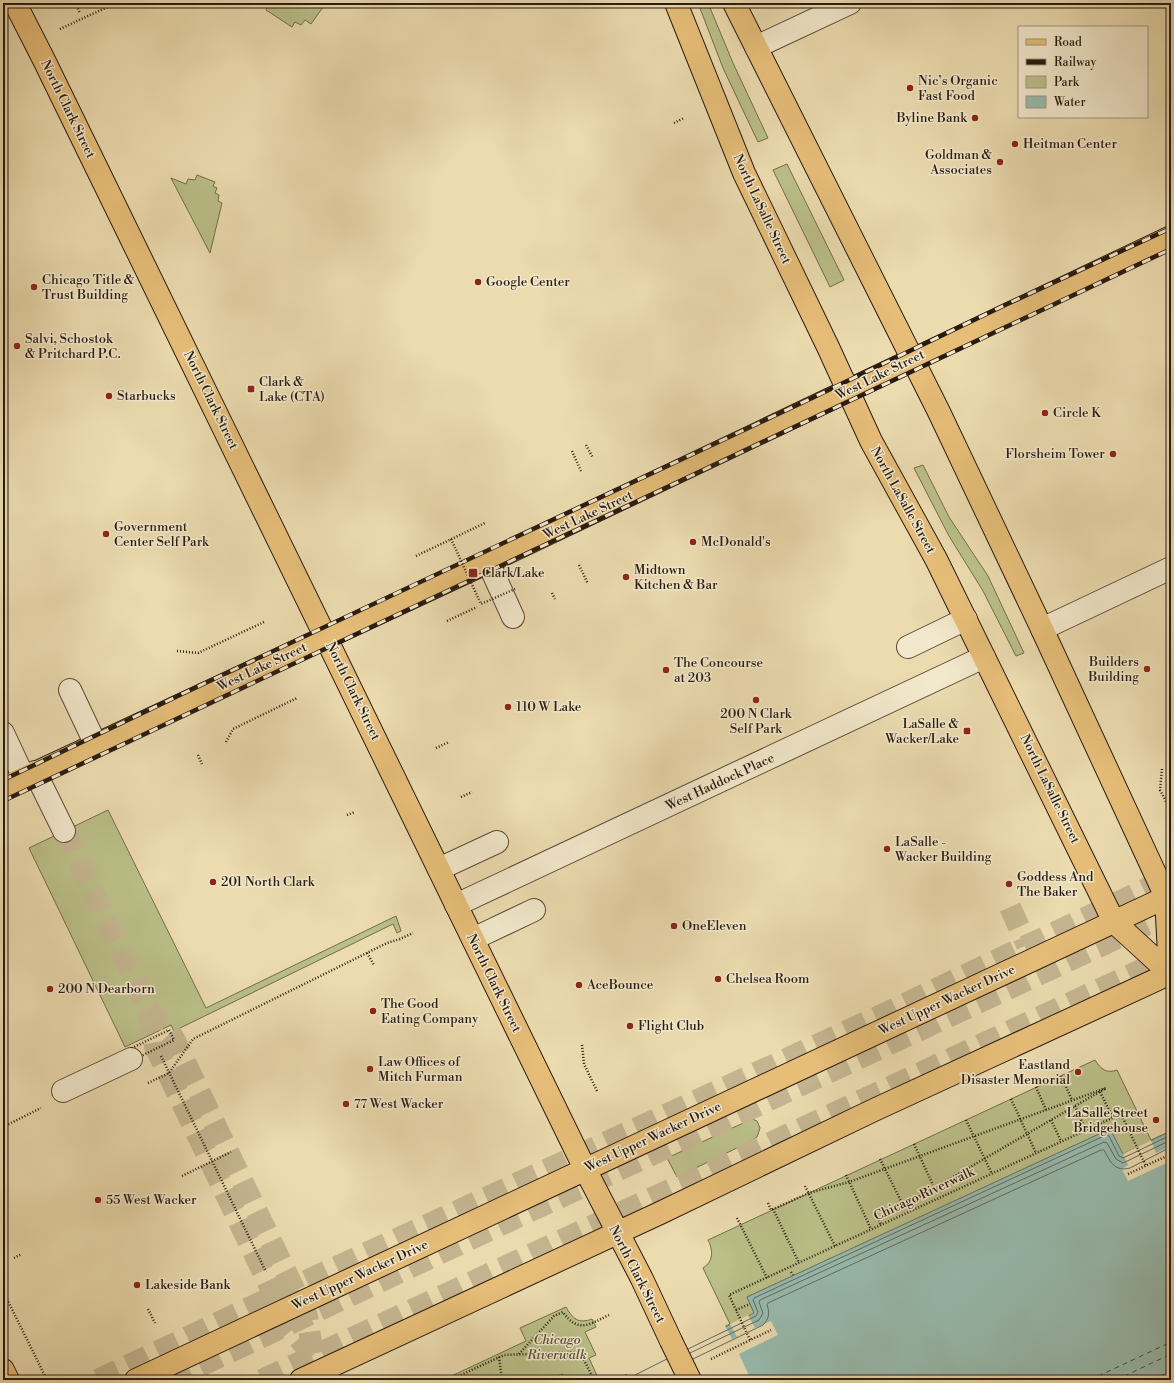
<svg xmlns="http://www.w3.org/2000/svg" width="1174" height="1383" font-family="'Libre Bodoni',serif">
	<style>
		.green { fill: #bbbf88; stroke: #726d4d }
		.water { fill: #98bbae; stroke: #6c7b70 }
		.pier { fill: #ebdbaf }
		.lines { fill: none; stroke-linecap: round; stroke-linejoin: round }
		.shore { stroke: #606b60; stroke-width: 1 }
		.ferry { stroke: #4a4b41; stroke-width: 1; stroke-dasharray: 5 4; stroke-linecap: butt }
		.minor-tunnel { stroke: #c4b590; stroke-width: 22; stroke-dasharray: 22 11; stroke-linecap: butt }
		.highway-tunnel { stroke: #c4b590; stroke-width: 22; stroke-dasharray: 22 11; stroke-linecap: butt }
		.minor-casing { stroke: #5a4b39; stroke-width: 24 }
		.major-casing { stroke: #291b12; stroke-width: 24 }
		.path { stroke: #291b12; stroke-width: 2.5; stroke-dasharray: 1 2; stroke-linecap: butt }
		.minor { stroke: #f2e8cb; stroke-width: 22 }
		.major { stroke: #e6be78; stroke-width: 22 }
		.rail-casing { stroke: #291b12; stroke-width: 4.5 }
		.rail { stroke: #f2e8cb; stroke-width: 3; stroke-dasharray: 9; stroke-linecap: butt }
		.major-bridge-casing { stroke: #291b12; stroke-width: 24; stroke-linecap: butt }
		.path-bridge { stroke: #291b12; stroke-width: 2.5; stroke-dasharray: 1 2; stroke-linecap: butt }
		.major-bridge { stroke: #e6be78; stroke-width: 22 }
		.poi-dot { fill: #8f2418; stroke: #f2e8cb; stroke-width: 1.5 }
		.labels { text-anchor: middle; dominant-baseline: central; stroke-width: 3; stroke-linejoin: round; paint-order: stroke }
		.poi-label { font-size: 13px; fill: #291b12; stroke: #f2e8cb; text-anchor: start }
		.street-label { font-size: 13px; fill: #291b12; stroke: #f2e8cb }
		.park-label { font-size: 13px; font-style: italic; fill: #554c35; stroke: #f2e8cb }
	</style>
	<rect width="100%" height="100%" fill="#ebdbaf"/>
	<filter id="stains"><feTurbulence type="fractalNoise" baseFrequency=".005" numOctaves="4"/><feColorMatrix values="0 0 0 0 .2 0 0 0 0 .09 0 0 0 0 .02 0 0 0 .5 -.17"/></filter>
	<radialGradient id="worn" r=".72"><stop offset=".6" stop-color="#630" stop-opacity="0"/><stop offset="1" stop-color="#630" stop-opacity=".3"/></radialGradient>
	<!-- green -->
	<path class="green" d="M 265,3 L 326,3 L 311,24 L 305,20 L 301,25 L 295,22 L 292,27 L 266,10 L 268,5 Z
		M 698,3 L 708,3 L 733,63 L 768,138 L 758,142 L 723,68 Z
		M 787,164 L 844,280 L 830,287 L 773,170 Z
		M 197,175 L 215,182 L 213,186 L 217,188 L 215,193 L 219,195 L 218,201 L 222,203 L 210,253 L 171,178 L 186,184 L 188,179 L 195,180 Z
		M 923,465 L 949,517 L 988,576 L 1024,653 L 1016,656 L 983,591 L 949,536 L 914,468 Z
		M 108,810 L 206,1008 L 396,916 L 401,931 L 397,933 L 393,924 L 174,1031 L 171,1025 L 125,1047 L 29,848 Z
		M 1095,1060 C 1101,1069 1106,1074 1117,1070 L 1151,1140 L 1171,1131 L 1128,1165 L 1110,1129 L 747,1297 L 754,1313 L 771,1321 L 615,1380 L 730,1324 L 703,1268 C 714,1261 713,1250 708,1240 Z
		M 752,1119 L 757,1121 L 760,1128 L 757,1137 L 743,1145 L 677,1177 L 667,1158 Z
		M 566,1307 C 573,1319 578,1324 592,1319 L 596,1327 L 585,1332 L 596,1355 L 589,1358 L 599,1380 L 443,1380 L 526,1341 L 520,1328 Z"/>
	<!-- water -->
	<path class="water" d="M 1110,1129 L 1123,1154 L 1171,1131 L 1171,1380 L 615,1380 L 754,1313 L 747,1297 Z"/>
	<!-- pier -->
	<path class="pier" d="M 1151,1140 L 1156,1153 L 1171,1146 L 1171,1161 L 1128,1181 L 1122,1169 L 1128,1165 L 1123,1154 Z
		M 748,1315 L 755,1328 L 771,1321 L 778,1335 L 739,1354 L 751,1380 L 629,1380 L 626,1373 L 724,1324 L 732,1339 L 737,1337 L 730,1324 Z"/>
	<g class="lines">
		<!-- shore -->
		<path class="shore" d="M 688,1349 L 756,1316 L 758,1312 L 753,1300 L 754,1298 L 1106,1135 L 1109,1136 L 1119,1156 L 1123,1158 L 1171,1135
			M 690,1353 L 759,1320 L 763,1313 L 759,1302 L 760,1300 L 1104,1142 L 1107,1143 L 1116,1159 L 1123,1163 L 1171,1140
			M 693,1359 L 763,1325 C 769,1319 770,1313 767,1305 L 768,1303 L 1101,1150 L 1104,1150 C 1110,1162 1115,1172 1130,1168 L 1171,1147
			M 625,1380 L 667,1359"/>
		<!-- ferry -->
		<path class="ferry" d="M 1090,1380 L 1171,1342
			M 1116,1380 L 1171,1354
			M 1152,1380 L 1171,1371"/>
		<!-- minor-tunnel -->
		<path class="minor-tunnel" d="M 64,831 L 148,1009 L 155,1046 L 275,1297 L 288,1325 L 313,1356
			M 1010,907 L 1027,945
			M 148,1009 L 173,1037 L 307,1316 L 313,1356
			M 98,1380 L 293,1287 L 886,1013 L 1171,877"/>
		<!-- highway-tunnel -->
		<path class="highway-tunnel" d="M 170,1380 L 524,1214 L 1171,913
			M 262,1380 L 1171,956"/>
		<defs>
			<path id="minor" d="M 756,47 L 850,3
				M 488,562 L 513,617
				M 1042,629 L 1171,568
				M 908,647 L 966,619
				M 70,690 L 96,745
				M 3,733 L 24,778
				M 35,772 L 64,831
				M 439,869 L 497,842
				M 456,905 L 984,657
				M 473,939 L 534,910
				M 63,1091 L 131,1059"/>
			<path id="major" d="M 15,3 L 44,60 L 585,1169 L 642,1279 L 671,1341
				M 676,3 L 744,173 L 828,347 L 871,441 L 936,559 L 1114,922 L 1171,974
				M 734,3 L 938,410 L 1042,629 L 1166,897 L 1170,973
				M 3,788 L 488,562 L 1171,237
				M 3,1370 L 8,1380
				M 136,1380 L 1171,895
				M 301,1380 L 660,1213 L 874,1110 L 1171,973"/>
		</defs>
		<!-- minor casing -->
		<use href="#minor" class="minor-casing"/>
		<!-- major casing -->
		<use href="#major" class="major-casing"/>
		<!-- path -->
		<path class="path" d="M 75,3 L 80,13
			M 60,29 L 116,3
			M 674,123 L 684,118
			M 586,445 L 593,458
			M 572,451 L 581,471
			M 416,556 L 485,523
			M 579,565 L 588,584
			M 552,593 L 555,599
			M 447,621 L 477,607
			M 177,651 L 198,653 L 264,622
			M 226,742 L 233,729 L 297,698
			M 436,748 L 449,742
			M 198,755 L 202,764
			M 1162,769 L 1160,790 L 1171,811
			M 461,797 L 472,792
			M 347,815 L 355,812
			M 367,953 L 374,965
			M 169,1030 L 174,1040 L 137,1058 L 132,1048 Z
			M 582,1045 L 584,1064 L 597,1091
			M 161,1056 L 266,1272
			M 1061,1076 L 1072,1100
			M 148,1083 L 169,1073 L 193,1039 L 387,943 L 400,939 L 413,933
			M 1036,1087 L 1046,1110
			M 1100,1092 L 1113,1118
			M 1011,1099 L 1036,1153
			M 1075,1106 L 1086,1131
			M 966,1120 L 992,1174
			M 1051,1120 L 1061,1141
			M 3,1127 L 41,1108
			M 914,1144 L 933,1185
			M 880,1159 L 902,1203
			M 1128,1174 L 1171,1154
			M 846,1175 L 871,1229
			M 182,1176 L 231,1152
			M 805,1186 L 835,1246
			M 936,1190 L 937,1193
			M 768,1203 L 771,1210 L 809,1193 L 849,1182 L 1106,1088 L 879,1220 L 881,1225
			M 773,1209 L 799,1263
			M 737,1218 L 767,1278
			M 14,1258 L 22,1254
			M 791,1272 L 793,1275
			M 3,1291 L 47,1380
			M 148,1309 L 155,1323
			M 736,1310 L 750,1304
			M 750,1340 L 729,1295 L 1121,1114 L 1146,1166
			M 519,1354 L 554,1316 L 563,1312 C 578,1334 590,1324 609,1315
			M 499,1357 L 502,1380
			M 711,1359 L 771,1330
			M 450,1380 L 504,1355 L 580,1352 L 594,1380
			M 538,1380 L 563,1375 L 568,1380"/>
		<!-- minor -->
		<use href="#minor" class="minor"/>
		<!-- major -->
		<use href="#major" class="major"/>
		<defs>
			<path id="rail" d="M 3,780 L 184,693 L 812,398 L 1005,305 L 1171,228
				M 3,801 L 1171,249"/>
		</defs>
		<!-- rail casing -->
		<use href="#rail" class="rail-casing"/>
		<!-- rail -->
		<use href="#rail" class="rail"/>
		<defs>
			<path id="major-bridge" d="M 671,1341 L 690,1380"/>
		</defs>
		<!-- major-bridge casing -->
		<use href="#major-bridge" class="major-bridge-casing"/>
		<!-- path-bridge -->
		<path class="path-bridge" d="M 451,539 L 481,604 L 515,589"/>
		<!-- major-bridge -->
		<use href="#major-bridge" class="major-bridge"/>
	</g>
	<!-- markers -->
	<g class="poi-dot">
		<circle cx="910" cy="88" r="4"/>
		<circle cx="975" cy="118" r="4"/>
		<circle cx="1015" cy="144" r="4"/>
		<circle cx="1000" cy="162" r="4"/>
		<circle cx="478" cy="282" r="4"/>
		<circle cx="34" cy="287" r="4"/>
		<circle cx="17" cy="346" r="4"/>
		<rect x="247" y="385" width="8" height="8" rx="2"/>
		<circle cx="109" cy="396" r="4"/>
		<circle cx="1045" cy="413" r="4"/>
		<circle cx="1113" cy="454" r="4"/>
		<circle cx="106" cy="534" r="4"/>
		<circle cx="693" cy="542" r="4"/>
		<rect x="468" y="568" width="10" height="10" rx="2"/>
		<circle cx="626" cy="577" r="4"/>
		<circle cx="1147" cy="669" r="4"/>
		<circle cx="666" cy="670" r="4"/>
		<circle cx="756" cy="700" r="4"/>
		<circle cx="508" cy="707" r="4"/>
		<rect x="963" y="727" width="8" height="8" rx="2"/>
		<circle cx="887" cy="849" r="4"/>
		<circle cx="213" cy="882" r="4"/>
		<circle cx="1009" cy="884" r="4"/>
		<circle cx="674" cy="926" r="4"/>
		<circle cx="718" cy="979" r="4"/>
		<circle cx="579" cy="985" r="4"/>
		<circle cx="50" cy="989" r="4"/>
		<circle cx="373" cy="1011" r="4"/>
		<circle cx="630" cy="1026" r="4"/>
		<circle cx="370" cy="1069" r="4"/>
		<circle cx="1078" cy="1072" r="4"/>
		<circle cx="346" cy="1104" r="4"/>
		<circle cx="1156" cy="1120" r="4"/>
		<circle cx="98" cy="1200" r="4"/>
		<circle cx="137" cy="1285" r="4"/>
	</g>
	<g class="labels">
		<!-- poi labels -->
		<g class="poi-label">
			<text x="918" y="81">Nic’s Organic<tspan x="918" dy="15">Fast Food</tspan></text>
			<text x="967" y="118" text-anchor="end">Byline Bank</text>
			<text x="1023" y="144">Heitman Center</text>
			<text x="992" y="155" text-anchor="end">Goldman &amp;<tspan x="992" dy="15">Associates</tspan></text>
			<text x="42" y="280">Chicago Title &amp;<tspan x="42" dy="15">Trust Building</tspan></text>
			<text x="486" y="282">Google Center</text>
			<text x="25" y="339">Salvi, Schostok<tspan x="25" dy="15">&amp; Pritchard P.C.</tspan></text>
			<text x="259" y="382">Clark &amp;<tspan x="259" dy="15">Lake (CTA)</tspan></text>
			<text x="117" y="396">Starbucks</text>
			<text x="1053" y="413">Circle K</text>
			<text x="1105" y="454" text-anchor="end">Florsheim Tower</text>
			<text x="114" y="527">Government<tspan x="114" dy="15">Center Self Park</tspan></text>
			<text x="701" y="542">McDonald's</text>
			<text x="634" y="570">Midtown<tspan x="634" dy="15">Kitchen &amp; Bar</tspan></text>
			<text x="482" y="573">Clark/Lake</text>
			<text x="1139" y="662" text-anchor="end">Builders<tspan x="1139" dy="15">Building</tspan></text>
			<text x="674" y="663">The Concourse<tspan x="674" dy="15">at 203</tspan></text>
			<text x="516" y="707">110 W Lake</text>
			<text x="756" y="714" text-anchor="middle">200 N Clark<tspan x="756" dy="15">Self Park</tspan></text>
			<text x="959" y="724" text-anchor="end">LaSalle &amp;<tspan x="959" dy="15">Wacker/Lake</tspan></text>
			<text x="895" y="842">LaSalle -<tspan x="895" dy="15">Wacker Building</tspan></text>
			<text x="1017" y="877">Goddess And<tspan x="1017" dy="15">The Baker</tspan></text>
			<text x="221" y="882">201 North Clark</text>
			<text x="682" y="926">OneEleven</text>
			<text x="726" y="979">Chelsea Room</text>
			<text x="587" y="985">AceBounce</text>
			<text x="58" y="989">200 N Dearborn</text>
			<text x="381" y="1004">The Good<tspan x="381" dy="15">Eating Company</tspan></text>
			<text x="638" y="1026">Flight Club</text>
			<text x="378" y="1062">Law Offices of<tspan x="378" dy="15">Mitch Furman</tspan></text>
			<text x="1070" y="1065" text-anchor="end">Eastland<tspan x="1070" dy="15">Disaster Memorial</tspan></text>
			<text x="354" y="1104">77 West Wacker</text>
			<text x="1148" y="1113" text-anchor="end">LaSalle Street<tspan x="1148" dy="15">Bridgehouse</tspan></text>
			<text x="106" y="1200">55 West Wacker</text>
			<text x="145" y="1285">Lakeside Bank</text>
		</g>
		<!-- street labels -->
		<g class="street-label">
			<text transform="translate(68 109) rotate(64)">North Clark Street</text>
			<text transform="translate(762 209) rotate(65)">North LaSalle Street</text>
			<text transform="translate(880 375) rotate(-26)">West Lake Street</text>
			<text transform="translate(211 400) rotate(64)">North Clark Street</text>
			<text transform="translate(903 500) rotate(61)">North LaSalle Street</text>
			<text transform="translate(588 515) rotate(-25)">West Lake Street</text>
			<text transform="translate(262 667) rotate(-25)">West Lake Street</text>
			<text transform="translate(353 691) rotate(64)">North Clark Street</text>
			<text transform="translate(720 782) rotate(-25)">West Haddock Place</text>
			<text transform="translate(1050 789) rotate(64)">North LaSalle Street</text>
			<text transform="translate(494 983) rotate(64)">North Clark Street</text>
			<text transform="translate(947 1000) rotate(-25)">West Upper Wacker Drive</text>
			<text transform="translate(653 1137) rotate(-25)">West Upper Wacker Drive</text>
			<text transform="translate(924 1194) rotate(-25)">Chicago Riverwalk</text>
			<text transform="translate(637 1274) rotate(63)">North Clark Street</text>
			<text transform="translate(360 1275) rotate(-25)">West Upper Wacker Drive</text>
		</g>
		<!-- park labels -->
		<g class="park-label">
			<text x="557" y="1340">Chicago<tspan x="557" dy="15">Riverwalk</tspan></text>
		</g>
	</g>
	<!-- margin -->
	<rect width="1174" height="1383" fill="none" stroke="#ebdbaf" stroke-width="16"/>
	<rect x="4" y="4" width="1166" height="1375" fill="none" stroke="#291b12" stroke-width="2"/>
	<rect x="8" y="8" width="1158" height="1367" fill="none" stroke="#291b12"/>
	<!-- legend -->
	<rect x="1018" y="26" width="130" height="92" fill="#f2e8cb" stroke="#a29681"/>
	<rect x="1026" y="39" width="20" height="6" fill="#e6be78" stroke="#a29681"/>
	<text x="1054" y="46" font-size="12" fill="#291b12">Road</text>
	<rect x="1026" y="59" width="20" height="6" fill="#291b12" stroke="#a29681"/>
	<text x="1054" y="66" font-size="12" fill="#291b12">Railway</text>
	<rect x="1026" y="76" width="20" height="12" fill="#bbbf88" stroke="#a29681"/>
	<text x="1054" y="86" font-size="12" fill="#291b12">Park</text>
	<rect x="1026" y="96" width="20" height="12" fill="#98bbae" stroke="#a29681"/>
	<text x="1054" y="106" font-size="12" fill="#291b12">Water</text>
	<rect width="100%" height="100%" filter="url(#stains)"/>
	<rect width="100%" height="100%" fill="url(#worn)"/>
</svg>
